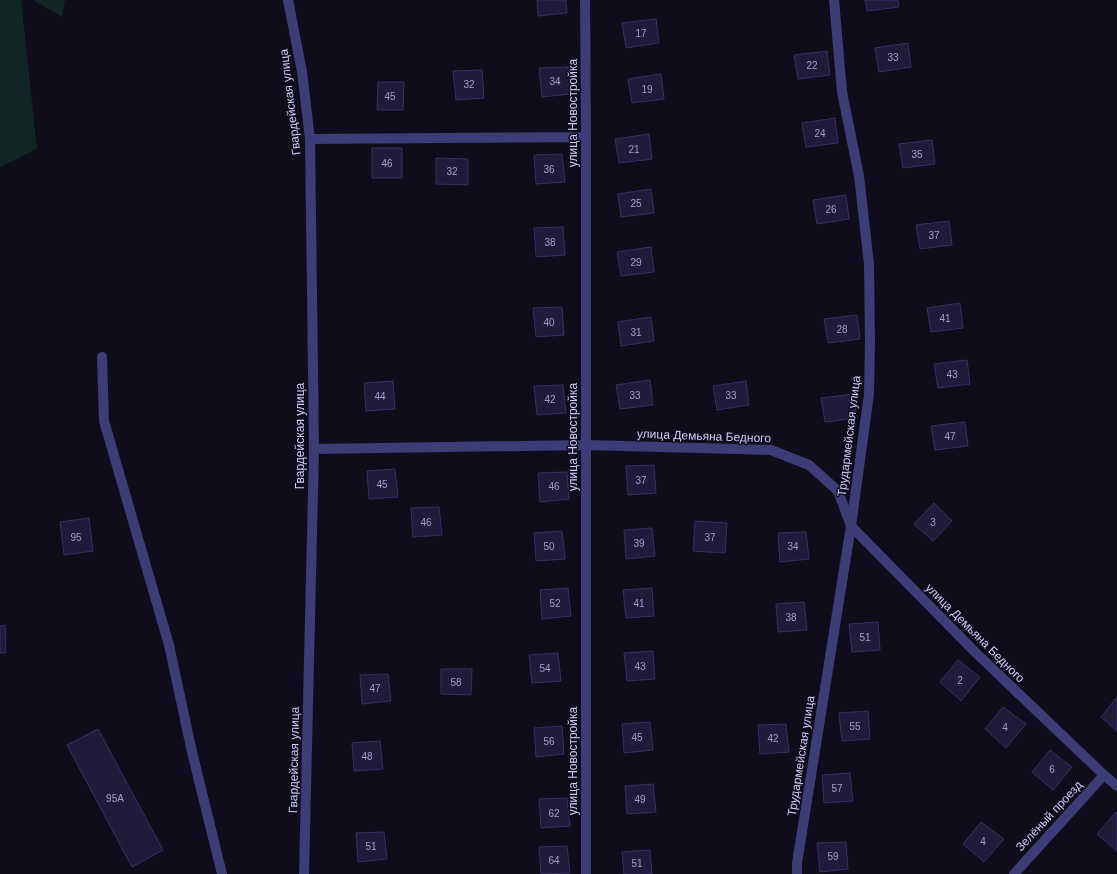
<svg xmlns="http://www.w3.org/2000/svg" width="1117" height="874" font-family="Helvetica,sans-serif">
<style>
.green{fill:#112524}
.building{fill:#211b3a;stroke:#392f64}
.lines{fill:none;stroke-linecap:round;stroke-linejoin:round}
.minor{stroke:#3e3c76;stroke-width:10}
.labels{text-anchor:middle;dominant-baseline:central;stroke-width:3;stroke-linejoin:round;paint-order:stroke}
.number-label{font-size:10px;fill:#a5a0ca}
.street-label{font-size:12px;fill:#d1ccfa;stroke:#0f0d1b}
</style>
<rect width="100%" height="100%" fill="#0f0d1b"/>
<path class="green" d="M0,0H21L37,149L0,167Z
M33,0H65L62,17Z"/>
<path class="building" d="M537,0H566L567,13L538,16Z
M865,0H898L899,7L867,11Z
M656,19L659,43L626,48L622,23Z
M908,43L911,67L879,72L875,48Z
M827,51L830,75L798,79L794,55Z
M568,67L570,94L542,97L539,68Z
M482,70L484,98L456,100L453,71Z
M661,74L664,99L632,103L628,79Z
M378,82H404L403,110H377Z
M835,118L838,143L806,147L802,123Z
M649,134L652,159L619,163L615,139Z
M932,140L935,164L903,168L899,144Z
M372,148H402V178H372Z
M562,154L565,182L536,184L534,155Z
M436,158L468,159V185L436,184Z
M651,189L654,213L621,217L618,194Z
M846,195L849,219L817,224L813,200Z
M949,221L952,245L920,249L916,225Z
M563,227L565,255L536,257L534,228Z
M651,247L654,272L621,276L617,252Z
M960,303L963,328L931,332L927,308Z
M562,307L564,335L536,337L533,308Z
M857,315L860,339L828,343L824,319Z
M651,317L654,341L621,346L618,322Z
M967,360L970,384L938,388L934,364Z
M650,380L653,405L620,409L616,385Z
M393,381L395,409L366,411L364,383Z
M746,381L749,405L717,410L713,386Z
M563,385L566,413L537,415L534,386Z
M854,394L857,418L825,422L821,398Z
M965,422L968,446L935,450L931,426Z
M654,465L656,493L628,495L626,466Z
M395,469L398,497L369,499L367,471Z
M567,472L569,499L540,502L538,473Z
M934,503L952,521L933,541L914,524Z
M439,507L442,535L413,537L411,508Z
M89,518L93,551L64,555L60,522Z
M695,521L727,523L725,553L693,551Z
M652,528L655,556L626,559L624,530Z
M562,531L565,559L536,561L534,533Z
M806,532L809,559L780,562L778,533Z
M568,588L571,616L542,619L540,590Z
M652,588L654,616L626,618L623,590Z
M804,602L807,630L778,632L776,604Z
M878,622L880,650L852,652L849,624Z
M5,625L6,653H0V626Z
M653,651L655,679L627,681L624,653Z
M558,653L561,681L532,683L529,655Z
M958,660L980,677L961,701L940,682Z
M441,669H472L471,695L441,694Z
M388,674L391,701L362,704L360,675Z
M1117,697V731L1101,717Z
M1003,707L1026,724L1006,748L985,729Z
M868,711L870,739L842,741L839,713Z
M650,722L653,750L624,753L622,724Z
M786,724L789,752L760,754L758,725Z
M562,726L564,754L536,757L534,728Z
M98,729L163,850L132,867L67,745Z
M380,741L383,769L354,771L352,743Z
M1050,750L1072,767L1053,790L1032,772Z
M850,773L853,801L824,803L822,775Z
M653,784L656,812L627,814L625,786Z
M567,798L570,826L541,828L539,799Z
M1116,812L1117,813V851L1097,834Z
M981,822L1004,839L984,862L963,844Z
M384,832L387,859L358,862L356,833Z
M846,842L848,869L820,872L817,843Z
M567,846L570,873L541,874L539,847Z
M650,850L652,874H624L622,852Z"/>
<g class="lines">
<path class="minor" d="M288,0L302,72L310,139L314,449L304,874
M585,0L586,137V874
M310,139L586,137
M102,357L104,421L169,645L192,752L222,874
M314,449L586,445L771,450L809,465L838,491L851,526L975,652L1104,775L1117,786
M797,874V863L851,526L869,394L870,343L869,264L859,176L842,92L834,0
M1014,874L1104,775"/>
</g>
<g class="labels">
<g class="number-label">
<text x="641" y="33">17</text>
<text x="893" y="57">33</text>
<text x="812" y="65">22</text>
<text x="555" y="81">34</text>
<text x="469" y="84">32</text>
<text x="647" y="89">19</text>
<text x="390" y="96">45</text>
<text x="820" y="133">24</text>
<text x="634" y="149">21</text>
<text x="917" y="154">35</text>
<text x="387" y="163">46</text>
<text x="549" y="169">36</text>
<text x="452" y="171">32</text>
<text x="636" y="203">25</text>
<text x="831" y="209">26</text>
<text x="934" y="235">37</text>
<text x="550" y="242">38</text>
<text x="636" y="262">29</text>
<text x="945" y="318">41</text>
<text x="549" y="322">40</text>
<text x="842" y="329">28</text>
<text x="636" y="332">31</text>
<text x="952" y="374">43</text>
<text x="635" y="395">33</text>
<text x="731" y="395">33</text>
<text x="380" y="396">44</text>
<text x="550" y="399">42</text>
<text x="950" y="436">47</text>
<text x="641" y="480">37</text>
<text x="382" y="484">45</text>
<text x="554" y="486">46</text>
<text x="426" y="522">46</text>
<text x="933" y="522">3</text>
<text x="76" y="537">95</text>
<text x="710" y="537">37</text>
<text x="639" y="543">39</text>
<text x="549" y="546">50</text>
<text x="793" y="546">34</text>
<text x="555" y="603">52</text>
<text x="639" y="603">41</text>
<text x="791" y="617">38</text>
<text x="865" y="637">51</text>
<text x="640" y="666">43</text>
<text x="545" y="668">54</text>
<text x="960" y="680">2</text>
<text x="456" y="682">58</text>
<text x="375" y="688">47</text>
<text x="855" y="726">55</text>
<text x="1005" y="727">4</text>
<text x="637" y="737">45</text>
<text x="773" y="738">42</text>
<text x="549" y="741">56</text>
<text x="367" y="756">48</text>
<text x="1052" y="769">6</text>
<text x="837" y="788">57</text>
<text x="115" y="798">95А</text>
<text x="640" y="799">49</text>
<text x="554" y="813">62</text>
<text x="983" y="841">4</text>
<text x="371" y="846">51</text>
<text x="833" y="856">59</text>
<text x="554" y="860">64</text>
<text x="637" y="863">51</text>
</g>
<g class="street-label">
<text transform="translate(290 102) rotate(-97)">Гвардейская улица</text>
<text transform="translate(573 113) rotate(-90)">улица Новостройка</text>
<text transform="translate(300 436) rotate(-90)">Гвардейская улица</text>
<text transform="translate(704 436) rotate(2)">улица Демьяна Бедного</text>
<text transform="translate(849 436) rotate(-83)">Трудармейская улица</text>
<text transform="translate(573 437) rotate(-90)">улица Новостройка</text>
<text transform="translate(975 633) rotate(45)">улица Демьяна Бедного</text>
<text transform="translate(801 756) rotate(-81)">Трудармейская улица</text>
<text transform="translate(294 760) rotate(-89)">Гвардейская улица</text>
<text transform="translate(573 761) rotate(-90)">улица Новостройка</text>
<text transform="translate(1049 816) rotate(-47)">Зелёный проезд</text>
</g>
</g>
</svg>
